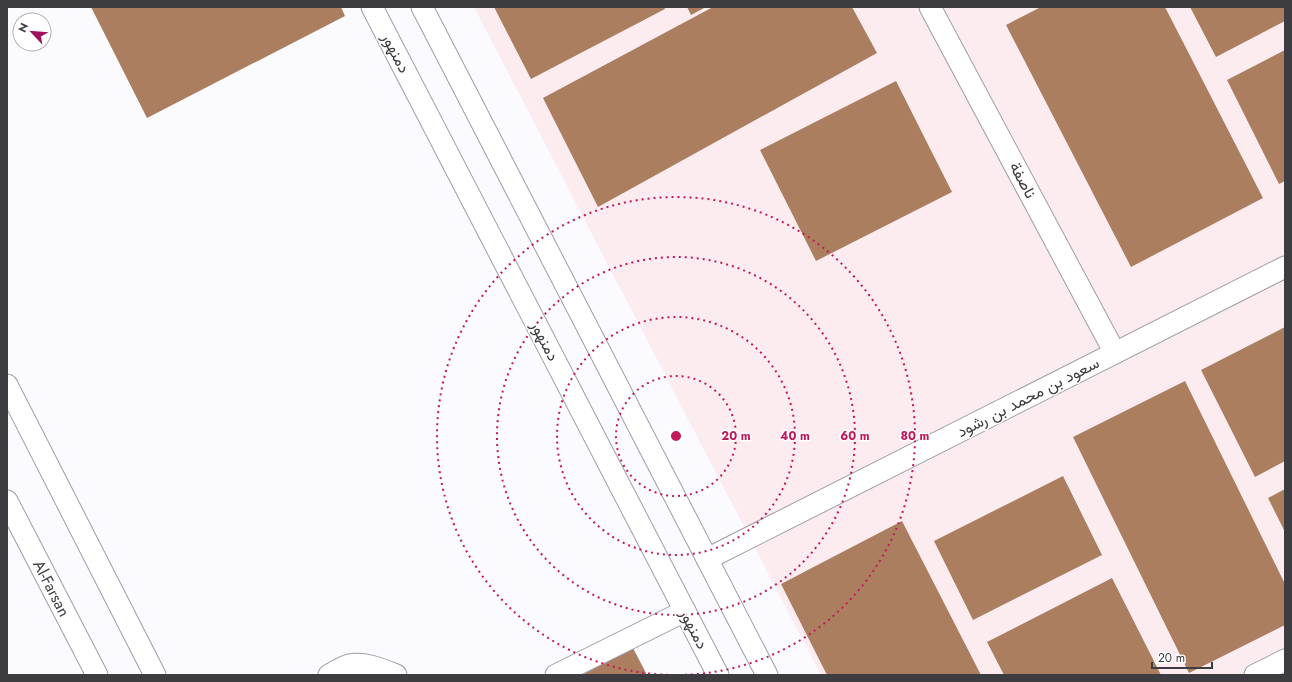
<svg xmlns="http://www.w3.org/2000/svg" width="1292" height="682" font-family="Jost,Vazirmatn,sans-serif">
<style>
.commercial{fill:#fcecf0}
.building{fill:#ab7e60}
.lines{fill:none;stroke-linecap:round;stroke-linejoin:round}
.minor-casing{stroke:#9f9da6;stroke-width:23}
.minor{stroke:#fff;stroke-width:21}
.ring{fill:none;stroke:#c2185b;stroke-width:2;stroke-dasharray:2 4}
.labels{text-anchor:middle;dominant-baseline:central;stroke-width:3;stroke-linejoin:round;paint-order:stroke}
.street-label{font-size:16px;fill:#3d3c40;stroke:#fff}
.centre{fill:#c2185b;stroke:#fff;stroke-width:2}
.ring-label{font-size:12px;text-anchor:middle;font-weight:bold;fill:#c2185b;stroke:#fff;stroke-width:3;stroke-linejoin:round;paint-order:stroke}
</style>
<rect width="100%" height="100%" fill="#fbfafe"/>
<path class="commercial" d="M474,7H1285V675H821Z"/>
<path class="building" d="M91,7H341L345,16L147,118Z
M494,7H664L665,9L531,79Z
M687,7H706L691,15Z
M713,7H852L877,53L598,207L543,98Z
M1041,7H1165L1263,198L1131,267L1006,25Z
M1190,7H1285V21L1216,57Z
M1285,50V181L1279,184L1227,80Z
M896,81L952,192L816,261L760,150Z
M1285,327V461L1255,477L1201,370Z
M1185,381L1285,584V625L1189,673L1073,437Z
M1063,476L1102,555L973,620L934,541Z
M1285,489V532L1268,498Z
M902,521L981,675H827L781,584Z
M1112,578L1161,675H1004L987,642Z
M633,648L647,675H582Z"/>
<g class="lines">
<g class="minor-casing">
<g id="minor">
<path d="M372,7L718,675"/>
<path d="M422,7L767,675"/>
<path d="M930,7L1115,353"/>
<path d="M7,385L155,675"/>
<path id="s1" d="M7,501L97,675"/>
<path d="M707,559L1285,267"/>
<path d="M329,675C335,672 342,667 349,665C365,662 381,669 396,675"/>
<path d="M556,675L685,611"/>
<path d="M1255,675L1285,660"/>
</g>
</g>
<use href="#minor" class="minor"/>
</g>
<g class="ring">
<circle cx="676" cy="436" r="60"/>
<circle cx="676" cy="436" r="119"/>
<circle cx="676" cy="436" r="179"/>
<path d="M674 675A239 239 0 1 1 678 675"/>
</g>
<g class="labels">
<g class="street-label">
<text transform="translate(396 53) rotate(63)">دمنهور</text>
<text transform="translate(1023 180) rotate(62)">ناصفة</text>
<text transform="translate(545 341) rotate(63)">دمنهور</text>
<text transform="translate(1028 397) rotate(-27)">سعود بن محمد بن رشود</text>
<text stroke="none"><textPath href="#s1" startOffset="98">Al-Farsan</textPath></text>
<text transform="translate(694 629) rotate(63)">دمنهور</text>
</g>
</g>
<circle cx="676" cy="436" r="6" class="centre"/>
<g class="ring-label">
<text x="736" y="440">20 m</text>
<text x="795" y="440">40 m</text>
<text x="855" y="440">60 m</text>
<text x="915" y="440">80 m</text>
</g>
<rect width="1292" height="682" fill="none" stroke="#3d3c40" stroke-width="16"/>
<g transform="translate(32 32) rotate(296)"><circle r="19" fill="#ffffff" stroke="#b1b1b3"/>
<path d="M0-3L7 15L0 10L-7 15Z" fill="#9f115c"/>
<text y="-6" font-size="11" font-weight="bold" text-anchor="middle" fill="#3d3c40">N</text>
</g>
<path d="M1152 662v6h60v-6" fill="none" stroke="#3d3c40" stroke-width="2"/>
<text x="1158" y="662" font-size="12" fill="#3d3c40" stroke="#ffffff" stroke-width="3" paint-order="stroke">20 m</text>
</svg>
